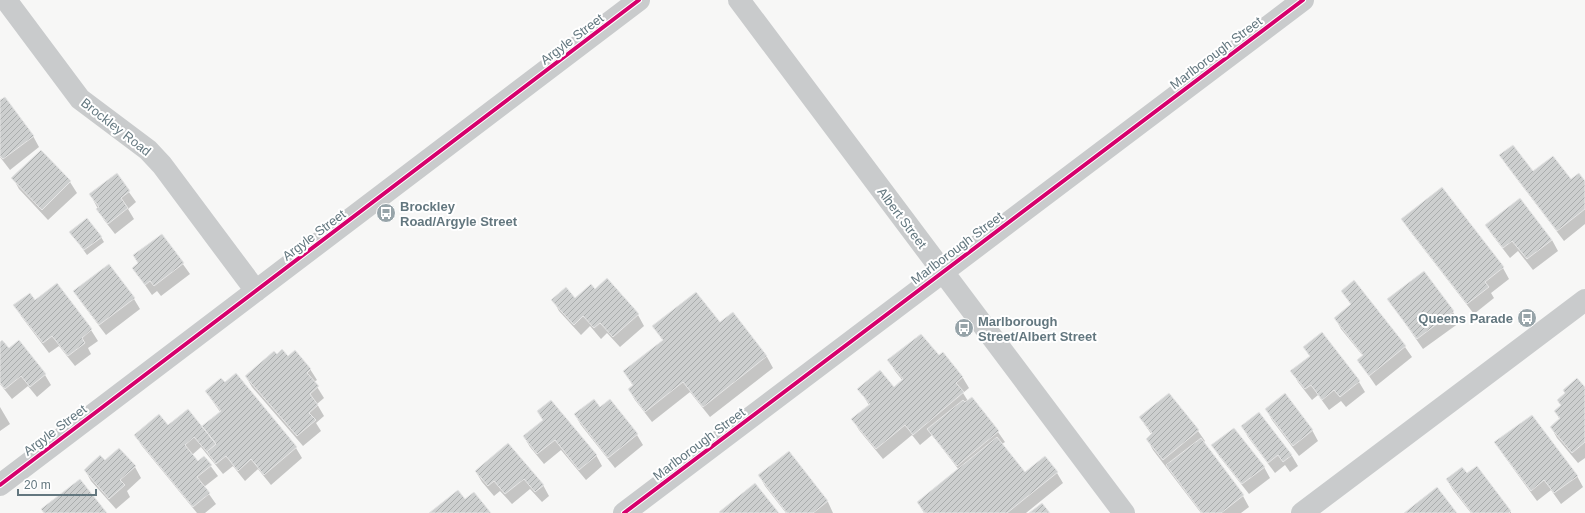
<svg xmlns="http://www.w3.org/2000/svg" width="1585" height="513" font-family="Helvetica,sans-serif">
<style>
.shadow{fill:#0003}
.building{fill:url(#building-hatch);stroke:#e6e6e6}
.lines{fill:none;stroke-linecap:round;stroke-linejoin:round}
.minor{stroke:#c9cbcc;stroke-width:22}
.cycleway-casing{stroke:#fff;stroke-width:6}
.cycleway{stroke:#d6006c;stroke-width:4}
.labels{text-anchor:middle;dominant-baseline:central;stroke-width:4;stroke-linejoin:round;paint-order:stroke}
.street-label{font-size:13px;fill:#63777f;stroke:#fff}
.poi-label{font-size:13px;font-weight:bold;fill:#63777f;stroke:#fff;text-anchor:start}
</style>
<defs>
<pattern id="building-hatch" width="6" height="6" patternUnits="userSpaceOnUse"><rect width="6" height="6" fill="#cdcfcf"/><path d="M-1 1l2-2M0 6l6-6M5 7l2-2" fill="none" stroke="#aaadad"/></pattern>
</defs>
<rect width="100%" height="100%" fill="#f7f7f6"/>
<path class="shadow" d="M0,101L33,136L39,147L10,170L0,157Z
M41,151L70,182L77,193L48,220L19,189L13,178Z
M1501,156L1533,172L1585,183V224L1564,241L1507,166Z
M116,174L136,202L128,209L134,219L115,234L104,220L90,194Z
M1442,189L1503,268L1509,279L1491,293L1494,298L1474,314L1409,230L1402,219Z
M1520,200L1552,240L1558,251L1533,270L1518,251L1510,258L1493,236L1486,226Z
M162,235L190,274L161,296L157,291L152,295L133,268L139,264Z
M74,237H101L104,242L87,255Z
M1424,273L1453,312L1459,323L1423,349L1388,299Z
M1354,282L1405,347L1412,357L1376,386L1358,360L1363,356L1341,329L1335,318L1351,305L1342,291Z
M56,285L91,330L98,341L88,348L91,354L75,366L59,346L49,353L21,316L15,305L35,301Z
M595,290L638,315L644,326L620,347L607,333L601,339L590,326L581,335L559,311L553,300L575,299Z
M75,291L134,299L140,309L106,335L81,302Z
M733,314L767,357L773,368L710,417L690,392L652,422L635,400L629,390L633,386L624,371L663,341L654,327L720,324Z
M1321,334L1359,382L1365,392L1346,407L1341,401L1329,410L1318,395L1312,400L1298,382L1292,371L1310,357L1304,347Z
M0,343L45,375L51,385L37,397L28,386L12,399L0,384Z
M942,354L963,378L969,388L963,393L968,401L998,432L1005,442L1002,444L1025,473H1057L1063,483L1026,513H924L918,503L959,470L932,435L920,445L912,435L883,459L859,430L853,420L869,405L859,389H894L903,381L895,371L888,360L939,356Z
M277,355L288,358L310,369L317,380L314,382L324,398L317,404L324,416L316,423L321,431L303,446L252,387L246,377Z
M1585,389V458L1578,463L1557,438L1551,427L1560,420L1555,411L1561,406L1558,401Z
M206,392L296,448L302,458L271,485L258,469L245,481L233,466L223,474L201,447L192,455L198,462L204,457L218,476L204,487L216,504L205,513H197L142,446L135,435L168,426L202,428L221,413Z
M1169,394L1198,431L1205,441L1203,443L1243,496L1249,507L1241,513H1201L1153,450L1147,439L1152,435L1140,418Z
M610,401L637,435L643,445L615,468L581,425L575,415L600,408Z
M0,407L10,424L0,431Z
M1266,409L1312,430L1318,441L1299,456L1272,420Z
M538,412L596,455L602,466L586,480L561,450L544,464L530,447L524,437L543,421Z
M1259,413L1292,456L1298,466L1290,472L1285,465L1275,473L1248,437L1242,426Z
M1496,443L1577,476L1583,487L1561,504L1551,490L1537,501L1502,453Z
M508,445L543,485L549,496L542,502L530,489L512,504L500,491L494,496L482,482L476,472Z
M1213,445L1264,467L1270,478L1249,494L1219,456Z
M119,449L135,467L141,478L127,491L130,497L116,509L91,481L85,470L105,462Z
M789,452L828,502L833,513H786L765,486L759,475Z
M1467,475L1511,511V513H1471L1453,490L1447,480Z"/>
<path class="building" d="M5,97L34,136L3,159L0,156V100Z
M1513,145L1533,171L1553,156L1571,179L1579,173L1585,181V209L1557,231L1499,155Z
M41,150L71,181L42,210L11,178Z
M117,173L130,191L121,198L128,208L108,224L96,209L99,207L89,194Z
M1442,187L1504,267L1485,282L1489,287L1467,304L1401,219Z
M1520,198L1552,240L1527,259L1512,241L1503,248L1485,225Z
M87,218L102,237L84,250L69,232Z
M162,234L184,263L154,286L150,281L145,285L132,268L138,263L133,255Z
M109,264L135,298L99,325L73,291Z
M1424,271L1454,311L1417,339L1387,299Z
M607,278L639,314L613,337L600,323L594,328L583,316L574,325L551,300L566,287L575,298L591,284L595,289Z
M1354,280L1406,346L1369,376L1357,360L1363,355L1334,318L1351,304L1341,291Z
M57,283L92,329L82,338L85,343L68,356L52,336L43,343L13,305L30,293L35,300Z
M696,292L720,322L733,312L767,356L703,407L683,382L645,412L628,389L633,385L623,371L663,340L652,326Z
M1322,332L1360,381L1340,397L1334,390L1322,400L1311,385L1305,389L1290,371L1310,356L1303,347Z
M921,334L939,355L943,352L963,377L956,383L964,392L913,435L905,425L876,449L851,419L870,404L857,389L880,370L894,387L903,379L887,360Z
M2,340L9,348L19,340L46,374L30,387L21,376L5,389L0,383V342Z
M282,349L288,356L295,350L311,369L307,373L319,386L310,394L318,405L309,413L316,420L297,436L245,376L274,351L277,354Z
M236,373L297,447L264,475L251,459L238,471L226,456L216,464L207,452L216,444L202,426L221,411L205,391L221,378L225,382Z
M1577,378L1585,387V442L1572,453L1550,427L1560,418L1554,411L1561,405L1557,400L1565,393L1563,390Z
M1169,393L1199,430L1163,460L1146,439L1152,433L1139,417Z
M1285,393L1313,430L1293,446L1265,409Z
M972,397L999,431L957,466L927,429L963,400L965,402Z
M594,399L600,407L610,399L638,434L608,458L574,414Z
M551,400L597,455L579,470L555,440L537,454L523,436L543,420L537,411Z
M188,409L216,444L207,452L194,437L185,445L198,461L204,456L212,465L197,477L210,493L193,507L134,435L159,414L168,425Z
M1259,412L1292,455L1283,462L1278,455L1268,463L1241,426Z
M1532,415L1578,476L1554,493L1544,480L1531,491L1494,442Z
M1234,428L1265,467L1242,484L1211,445Z
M997,437L1025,472L1045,456L1058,472L1007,513H925L917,502Z
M1201,438L1244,495L1221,513H1202L1166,465Z
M508,443L544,485L535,492L524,479L505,494L494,481L488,486L475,471Z
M119,448L136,466L120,480L125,485L109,499L84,470L100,455L105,460Z
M789,451L828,501L813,513H787L758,475Z
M1477,466L1511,511L1509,513H1472L1446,479L1462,467L1467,473Z
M80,479L107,513H44L41,509Z
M755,483L779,513H720L719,512Z
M1437,487L1457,513H1404Z
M458,490L465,499L474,492L491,513H429Z
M1042,503L1050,513H1029Z"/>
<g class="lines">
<path class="minor" d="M6,0L80,99L148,150L162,165L256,291
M739,0L1124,513
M0,485L639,0
M624,513L1303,0
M1302,513L1585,300"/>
<g class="cycleway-casing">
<path id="cycleway" d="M0,485L639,0
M624,513L1303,0"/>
</g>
<use href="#cycleway" class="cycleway"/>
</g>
<defs>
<g id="bus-disc" transform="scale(1)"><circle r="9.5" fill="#97a4a9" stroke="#fff"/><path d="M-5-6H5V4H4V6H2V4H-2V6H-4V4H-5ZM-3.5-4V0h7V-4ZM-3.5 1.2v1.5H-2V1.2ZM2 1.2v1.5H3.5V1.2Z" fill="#fff"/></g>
</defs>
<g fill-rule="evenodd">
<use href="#bus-disc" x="386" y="213"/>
<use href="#bus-disc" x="1527" y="318"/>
<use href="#bus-disc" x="964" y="328"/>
</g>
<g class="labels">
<g class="street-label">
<text transform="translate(572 39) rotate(-37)">Argyle Street</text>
<text transform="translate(1216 53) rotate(-37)">Marlborough Street</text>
<text transform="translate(116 127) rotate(38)">Brockley Road</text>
<text transform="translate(902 218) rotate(53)">Albert Street</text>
<text transform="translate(314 235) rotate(-37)">Argyle Street</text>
<text transform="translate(957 248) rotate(-37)">Marlborough Street</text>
<text transform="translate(55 430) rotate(-37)">Argyle Street</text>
<text transform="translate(699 444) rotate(-37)">Marlborough Street</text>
</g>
<g class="poi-label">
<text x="400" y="206">Brockley<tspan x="400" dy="15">Road/Argyle Street</tspan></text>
<text x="1513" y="318" text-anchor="end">Queens Parade</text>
<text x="978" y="321">Marlborough<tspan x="978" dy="15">Street/Albert Street</tspan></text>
</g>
</g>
<path d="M18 489v6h78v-6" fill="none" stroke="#63777f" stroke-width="2"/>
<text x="24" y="489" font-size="12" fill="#63777f" stroke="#ffffff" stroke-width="3" paint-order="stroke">20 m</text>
</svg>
